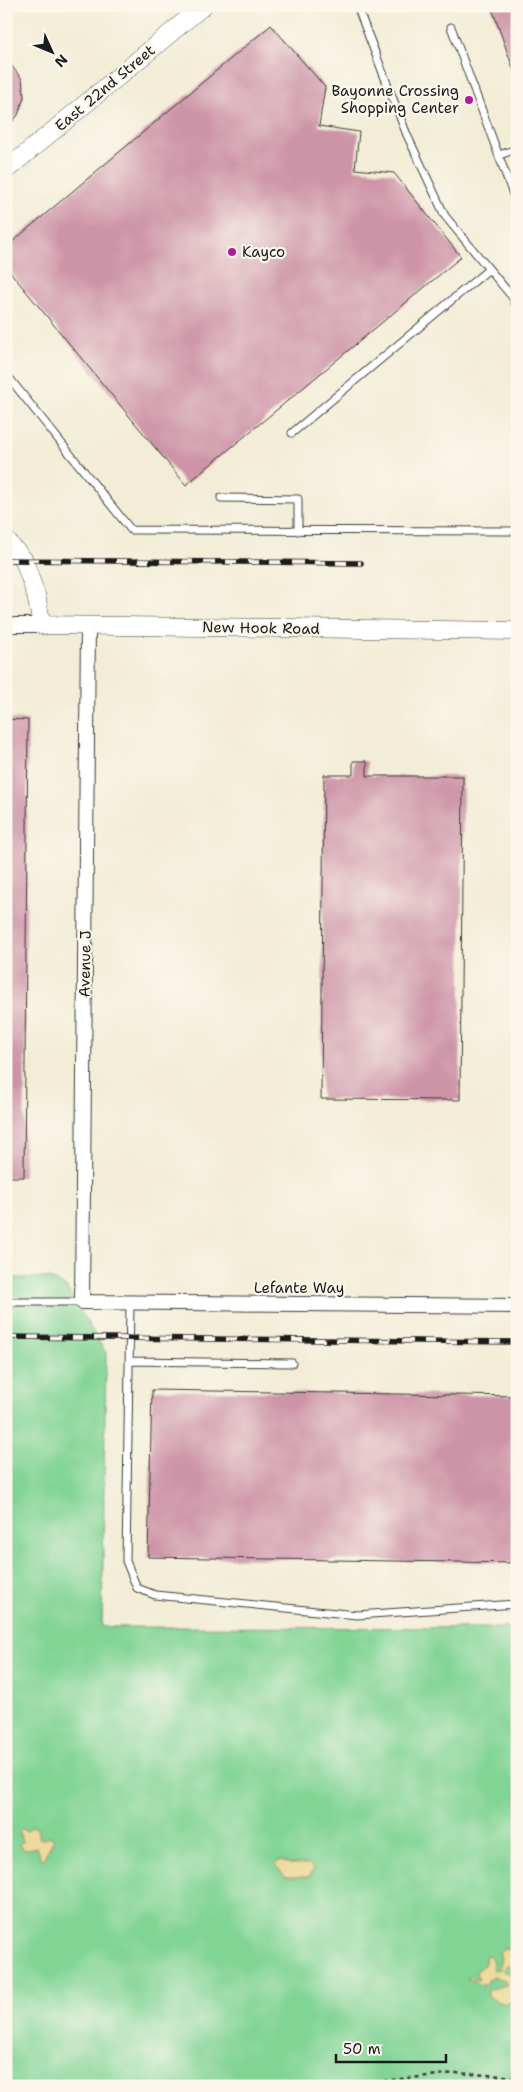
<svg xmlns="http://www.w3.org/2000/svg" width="523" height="2092" font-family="'Shantell Sans',sans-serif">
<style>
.green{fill:#82d495;stroke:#4f7858}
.sand{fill:#eeda9e;stroke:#857b5d}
.building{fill:#cd94a7}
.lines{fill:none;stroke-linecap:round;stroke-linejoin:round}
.service-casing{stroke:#3c3b38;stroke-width:9}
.minor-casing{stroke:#3c3b38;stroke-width:16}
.tertiary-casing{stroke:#3c3b38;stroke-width:19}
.path{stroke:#3c3b38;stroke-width:2.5;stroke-dasharray:4 4;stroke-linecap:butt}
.service{stroke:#fff;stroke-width:7}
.minor{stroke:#fff;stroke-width:14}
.tertiary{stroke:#fff;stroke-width:18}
.rail-casing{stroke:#1c1c1c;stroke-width:5.5}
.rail{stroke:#fbf7ec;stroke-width:4;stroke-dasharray:11;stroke-linecap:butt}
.poi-dot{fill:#b5179e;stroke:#fbf7ec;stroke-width:2}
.labels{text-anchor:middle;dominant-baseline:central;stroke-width:4.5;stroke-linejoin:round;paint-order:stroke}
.street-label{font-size:15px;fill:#1c1c1c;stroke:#fbf7ec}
.poi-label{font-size:15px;fill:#1c1c1c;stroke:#fbf7ec;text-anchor:end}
</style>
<rect width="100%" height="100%" fill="#fbf7ec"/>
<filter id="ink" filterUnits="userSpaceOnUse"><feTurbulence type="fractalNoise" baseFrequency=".02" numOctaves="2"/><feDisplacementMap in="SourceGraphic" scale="10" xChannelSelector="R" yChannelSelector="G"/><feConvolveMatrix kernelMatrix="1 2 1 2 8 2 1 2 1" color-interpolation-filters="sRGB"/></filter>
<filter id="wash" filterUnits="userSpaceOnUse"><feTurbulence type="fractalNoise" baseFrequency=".0096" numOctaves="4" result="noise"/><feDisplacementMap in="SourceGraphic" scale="20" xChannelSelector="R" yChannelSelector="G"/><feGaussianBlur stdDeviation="1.12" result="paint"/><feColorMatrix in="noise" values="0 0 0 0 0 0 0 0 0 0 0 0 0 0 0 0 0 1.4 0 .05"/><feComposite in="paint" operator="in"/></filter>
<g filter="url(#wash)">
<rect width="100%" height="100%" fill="#f3edd7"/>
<path class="green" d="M6,1278H50L66,1287L106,1353L102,1627L517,1628V2086H6Z"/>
<path class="sand" d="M32,1826L37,1828L39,1838L44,1839L48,1836L54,1839L43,1859H41L36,1847L25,1850L18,1845L22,1842L19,1831L23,1829L27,1831Z
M279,1861H281L290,1864H310L314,1870L308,1877H286L275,1865Z
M504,1949L517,1951V1964L505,1967L503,1970L504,1972L517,1975V1989L512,1992L515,1997L514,2001L505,2004L488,1997V1990L506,1985V1982L494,1976L488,1979L485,1985H481L467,1978L471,1976L473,1979L478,1980L479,1978L476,1974L477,1970L485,1966V1956L488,1955L492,1959L494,1970L501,1969L499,1967L501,1958L499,1953Z"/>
<g id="blocks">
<path class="building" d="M491,6H517V74H515Z
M271,25L325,87L319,126L359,132L355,169L394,173L461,257L186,485L6,267V247Z
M6,59L22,79L24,97L18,115L6,129Z
M6,719L28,720L24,1177H6Z
M353,761H367V776H463L460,1100L321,1099L324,775H353Z
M152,1390L517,1396V1563L148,1557Z"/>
</g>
</g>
<g filter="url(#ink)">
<use href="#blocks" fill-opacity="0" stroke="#3c3b38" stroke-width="1"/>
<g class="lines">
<g class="service-casing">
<path id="service" d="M357,6L407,135L445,216L513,298L517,308
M451,27L517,205
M499,155L517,149
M6,374L131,530L517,531
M292,433L489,269
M221,498L298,499V531
M6,1302H82
M130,1303L126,1561L137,1588L155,1595L357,1615L517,1604
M129,1361L292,1363"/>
</g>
<g class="minor-casing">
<path id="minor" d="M6,625H42
M88,626L82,1302L517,1306"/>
</g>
<g class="tertiary-casing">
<path id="tertiary" d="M6,170L203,6
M6,540L24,560L36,595L42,625L517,631"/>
</g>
<path class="path" d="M336,2086L456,2073L517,2077"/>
<use href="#service" class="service"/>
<use href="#minor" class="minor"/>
<use href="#tertiary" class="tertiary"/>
<g class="rail-casing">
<path id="rail" d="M6,560L361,563
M6,1337L517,1342"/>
</g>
<use href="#rail" class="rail"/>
</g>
</g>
<g class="poi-dot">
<circle cx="469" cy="100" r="5"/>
<circle cx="232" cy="252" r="5"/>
</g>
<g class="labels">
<g class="street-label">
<text transform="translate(105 88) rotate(-40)">East 22nd Street</text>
<text transform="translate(261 628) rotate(1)">New Hook Road</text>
<text transform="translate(85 964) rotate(-89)">Avenue J</text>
<text x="299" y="1288">Lefante Way</text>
</g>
<g class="poi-label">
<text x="459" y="91">Bayonne Crossing<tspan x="459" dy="17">Shopping Center</tspan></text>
<text x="242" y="252" text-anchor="start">Kayco</text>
</g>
</g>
<rect width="523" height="2092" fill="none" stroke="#fbf7ec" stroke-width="25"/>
<g transform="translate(52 52) rotate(134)" stroke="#fbf7ec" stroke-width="4" paint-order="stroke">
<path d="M0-4L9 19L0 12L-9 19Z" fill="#1c1c1c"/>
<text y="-8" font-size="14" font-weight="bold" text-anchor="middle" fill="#1c1c1c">N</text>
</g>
<path d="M336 2054v8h110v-8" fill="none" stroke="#1c1c1c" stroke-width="2.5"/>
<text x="343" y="2054" font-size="15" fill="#1c1c1c" stroke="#fbf7ec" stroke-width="4" paint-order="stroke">50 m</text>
</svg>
